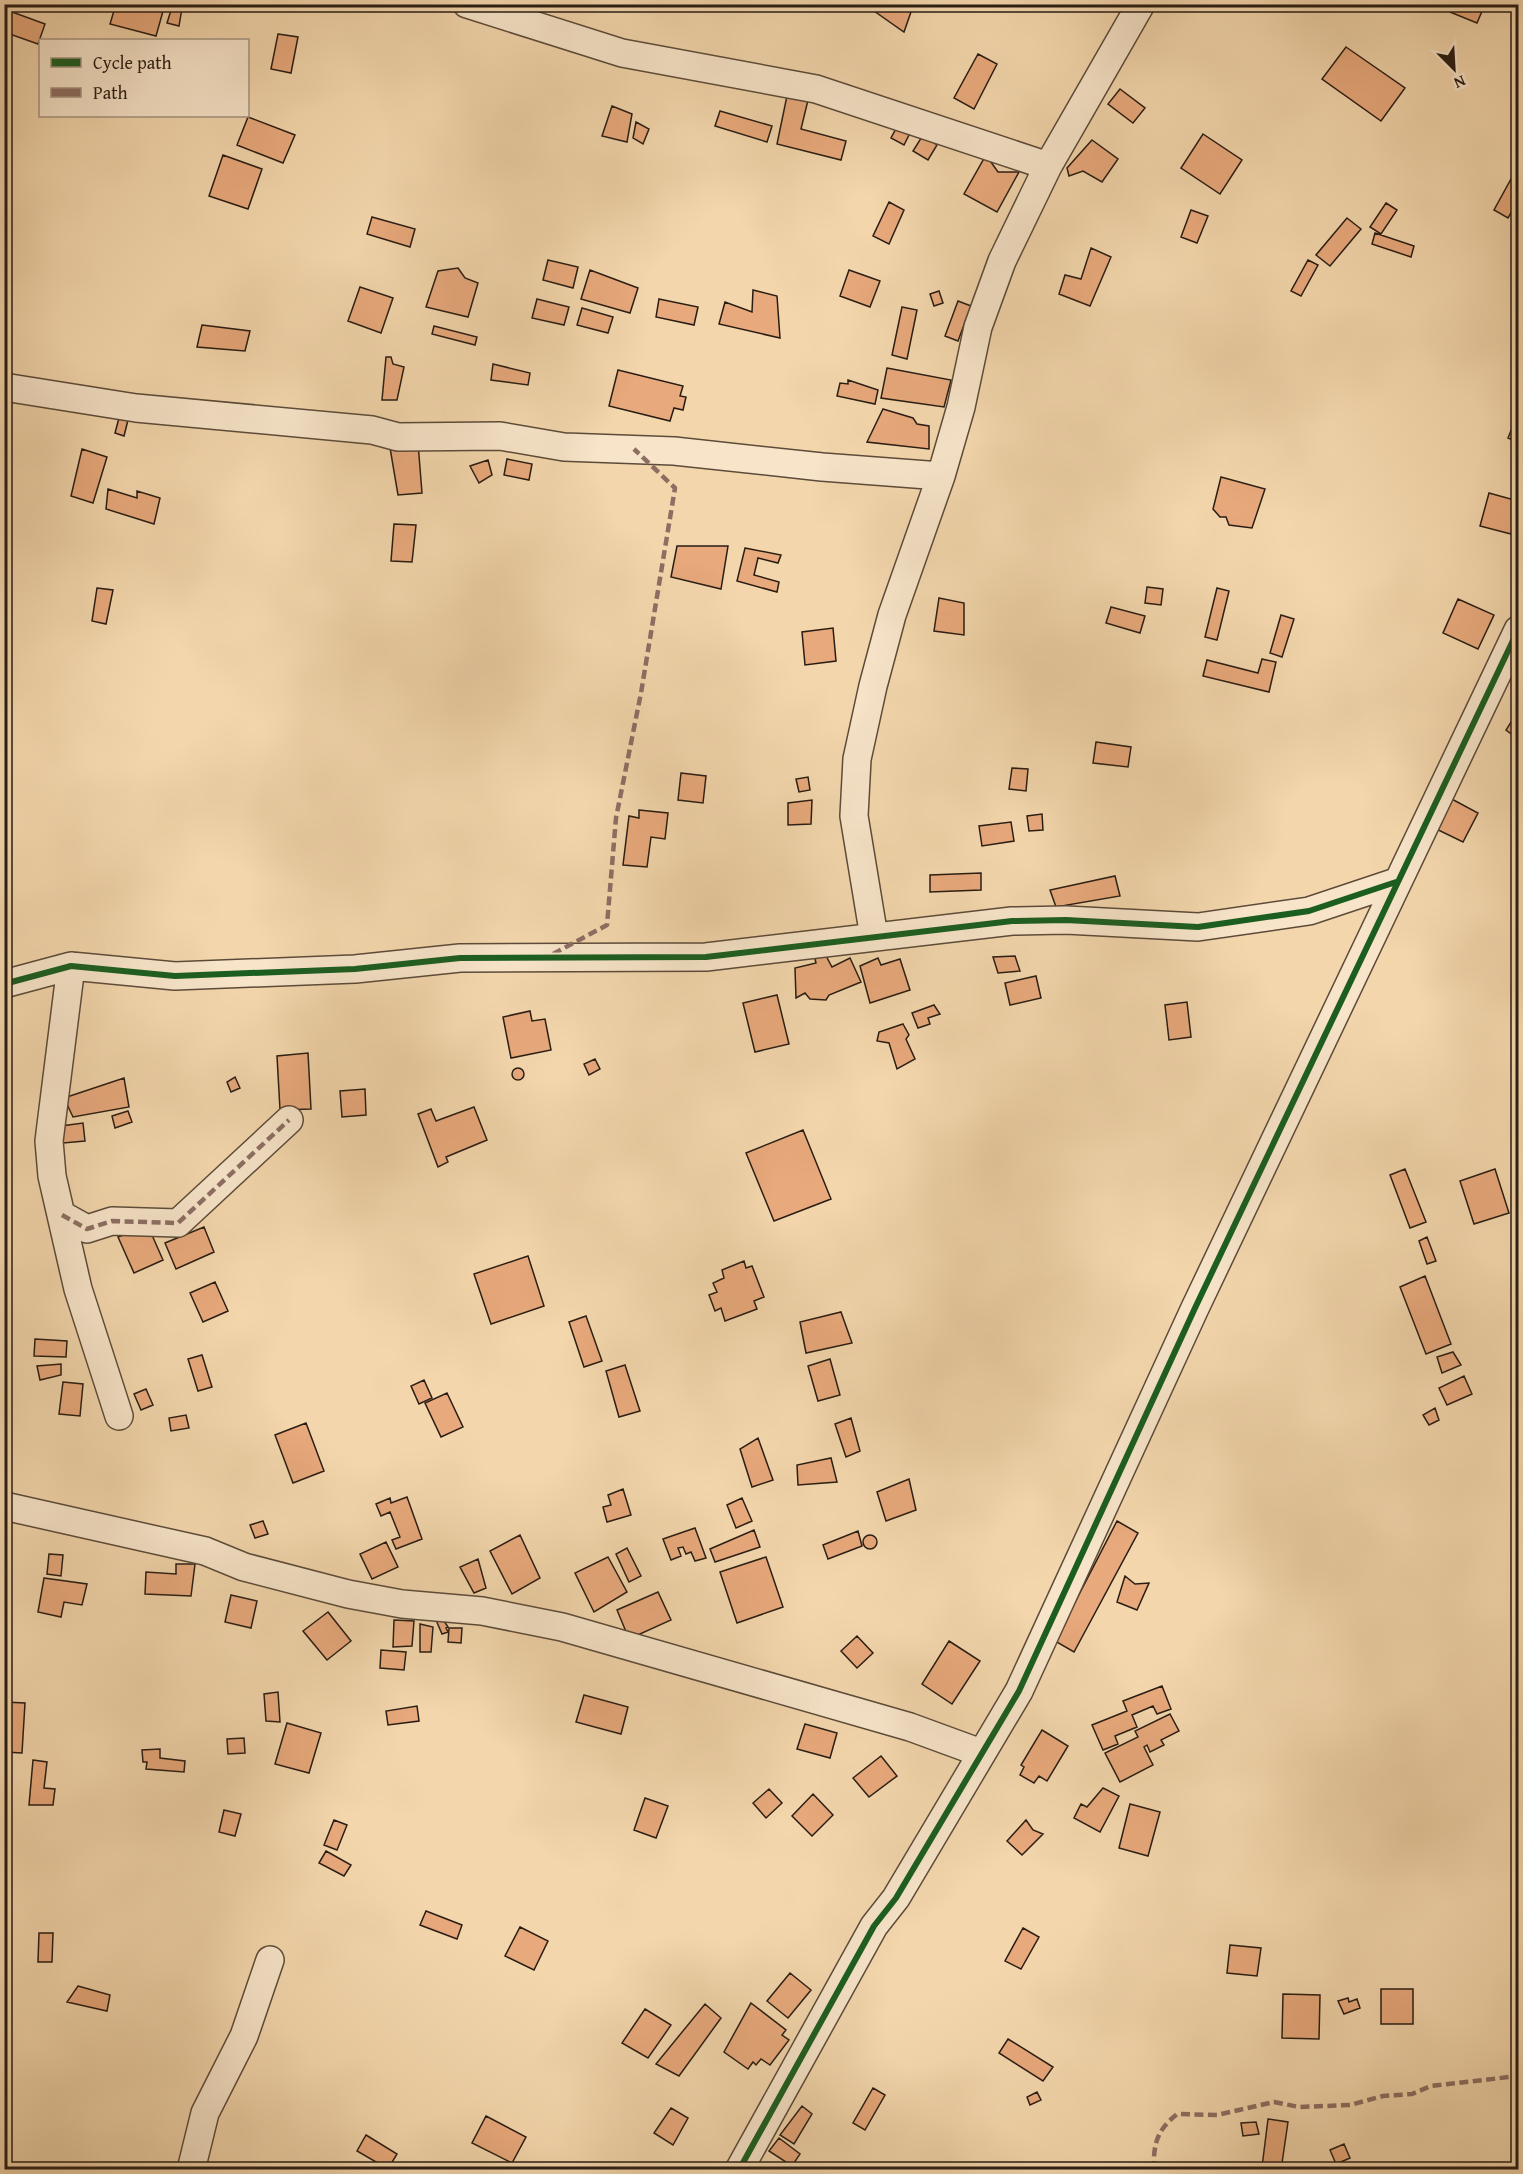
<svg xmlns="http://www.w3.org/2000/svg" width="1523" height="2174" font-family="'Gentium Book Plus',serif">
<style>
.building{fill:#e8a97c;stroke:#291d13;stroke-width:1.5}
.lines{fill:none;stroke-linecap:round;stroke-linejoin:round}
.street-casing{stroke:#5c4b39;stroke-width:30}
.street{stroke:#f7e4c9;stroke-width:27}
.quiet{stroke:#8d6e63;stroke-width:4.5;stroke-dasharray:9 4.5;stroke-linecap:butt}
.cycleway-casing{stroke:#f7e4c9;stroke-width:10}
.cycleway{stroke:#1b5e20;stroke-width:6}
</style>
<rect width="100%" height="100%" fill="#f3d6ac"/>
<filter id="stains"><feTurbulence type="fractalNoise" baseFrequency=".00333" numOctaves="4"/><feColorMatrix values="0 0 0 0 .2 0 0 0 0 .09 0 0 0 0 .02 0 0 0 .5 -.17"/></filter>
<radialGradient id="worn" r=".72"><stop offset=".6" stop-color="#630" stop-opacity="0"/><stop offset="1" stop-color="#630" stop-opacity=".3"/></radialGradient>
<path class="building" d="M116,4H165L156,36L110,24Z
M876,4H903L912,9L904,32L874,11Z
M1453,4H1485L1477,23L1450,12Z
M172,7L182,8L179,26L167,23Z
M4,9L45,24L38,44L4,32Z
M278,34L298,37L291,73L271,69Z
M1346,47L1405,88L1381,121L1322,79Z
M978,54L997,64L974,109L954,98Z
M1120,89L1145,108L1133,123L1108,104Z
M788,91L809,96L801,129L846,141L841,160L777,144Z
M612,106L632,114L627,142L602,136Z
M720,111L772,126L767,142L715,126Z
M248,117L295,135L283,163L237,145Z
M636,122L649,129L643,144L633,138Z
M898,125L911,131L904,145L891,138Z
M1203,134L1242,160L1220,194L1181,168Z
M923,135L937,145L928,160L913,151Z
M1092,140L1118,159L1102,182L1083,171L1069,176L1067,168Z
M223,155L262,169L248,209L209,196Z
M986,155L998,172H1019L997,212L964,194Z
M1511,179L1518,183V201L1508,218L1494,210Z
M889,202L904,210L889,244L873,236Z
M1386,203L1397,210L1381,234L1370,227Z
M1191,210L1208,216L1197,243L1181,237Z
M372,217L415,229L410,247L367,234Z
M1347,218L1361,229L1330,266L1316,255Z
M1375,233L1414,246L1411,257L1372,244Z
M1091,248L1111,257L1090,306L1059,294L1065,275L1081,279Z
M548,260L578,267L573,288L543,280Z
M1308,260L1318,265L1301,296L1291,291Z
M458,268L465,278L478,283L468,317L426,307L438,271Z
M590,270L638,288L630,313L581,299Z
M849,270L880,281L870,307L840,296Z
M360,287L393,298L381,333L348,321Z
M753,290L777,296L780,338L719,324L725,302L752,312Z
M939,291L943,303L934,306L930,294Z
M537,299L569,307L564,325L532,318Z
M659,299L698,307L694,325L656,317Z
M958,301L971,306L958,341L945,336Z
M902,307L917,310L907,359L892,355Z
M582,308L613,317L608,333L577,325Z
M202,325L250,331L245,351L197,347Z
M434,326L477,337L475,345L432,334Z
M386,357H391L393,364L404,367L397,400H382Z
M493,364L530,373L528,385L491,380Z
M887,368L951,380L944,407L881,398Z
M618,370L683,386L680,396L686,397L683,410L674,408L670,421L609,406Z
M848,380L878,390L875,404L837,396L840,383L848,384Z
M883,409L913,418L917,424L929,426V449L867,442Z
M1518,413V442L1508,438Z
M119,418L128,420L124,436L115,433Z
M389,442L418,443L422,493L398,495Z
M82,449L107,457L93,503L71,496Z
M507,459L532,464L529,480L504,475Z
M488,460L492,475L479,483L470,466Z
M1221,477L1265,489L1252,528L1229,525L1226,517H1220L1213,509Z
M108,489L137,498V491L160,498L154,524L106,509Z
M1489,493L1518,501L1511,534L1480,526Z
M394,524L416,525L412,562L391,561Z
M677,546H728L721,589L671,577Z
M745,548L781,555L778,563L758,558L754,575L779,582L777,592L737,581Z
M1147,587L1163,589L1161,605L1145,603Z
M97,588L113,590L106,624L92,621Z
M1217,588L1229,591L1217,640L1205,637Z
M939,598L964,603V635L934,631Z
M1458,599L1494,615L1478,649L1443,633Z
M1111,607L1145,616L1140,633L1106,623Z
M1281,615L1294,619L1282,657L1270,653Z
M833,628L836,661L805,665L802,632Z
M1262,659L1276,662L1269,692L1203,676L1207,660L1258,673Z
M1518,711V739L1506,730Z
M1096,742L1131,747L1128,767L1093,763Z
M1012,768L1028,769L1026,791L1009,789Z
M681,773L706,776L703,803L678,800Z
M808,777L810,790L799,792L796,779Z
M1448,797L1478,813L1463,842L1432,827Z
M812,800L811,824L788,825V803Z
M639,810L668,813L665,839L651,837L647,867L623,865L629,816L639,818Z
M1042,814L1043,830L1029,831L1027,816Z
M1011,822L1014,841L982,846L979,826Z
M981,873V890L930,892V875Z
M1115,876L1120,896L1056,907L1050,890Z
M825,954L832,967L850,958L861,982L829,995L826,1000L810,999L805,993L796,998L795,968L816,963L815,959Z
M1015,956L1020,971L998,973L993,957Z
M878,958L881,965L900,959L910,990L870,1003L860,966Z
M1036,976L1041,998L1010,1005L1005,983Z
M777,995L789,1044L755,1052L743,1003Z
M1187,1002L1191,1037L1169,1040L1165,1005Z
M934,1005L940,1014L928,1018L930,1024L918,1028L912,1013Z
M530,1011L532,1021L545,1019L551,1050L511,1058L503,1017Z
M903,1024L909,1035L906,1039L915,1059L897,1069L889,1043L877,1041L879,1032Z
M308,1053L311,1109L280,1110L277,1056Z
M595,1059L600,1069L589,1075L584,1064Z
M512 1074a6 6 0 1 1 12 0a6 6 0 1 1-12 0Z
M235,1077L240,1088L231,1092L227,1082Z
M124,1078L129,1107L73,1117L64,1098Z
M365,1089L366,1115L342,1117L340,1091Z
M474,1107L487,1140L446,1157L448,1162L438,1167L418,1114L431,1109L436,1121Z
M128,1111L132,1122L115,1128L112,1116Z
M83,1123L85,1141L63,1143L61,1126Z
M803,1130L831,1199L774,1221L746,1153Z
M1405,1169L1426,1222L1410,1228L1390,1175Z
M1495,1169L1509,1213L1474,1224L1460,1181Z
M148,1226L163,1260L134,1273L118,1237Z
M204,1227L214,1252L176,1269L165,1243Z
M1427,1237L1436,1261L1427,1264L1419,1241Z
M528,1256L544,1306L491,1324L474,1274Z
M744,1261L746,1268L752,1266L764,1297L754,1301L757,1309L725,1321L721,1308L715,1311L709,1295L717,1292L713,1283L724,1278L722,1270Z
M1425,1276L1451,1344L1426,1354L1400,1287Z
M215,1282L228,1311L203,1322L190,1293Z
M841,1312L852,1343L806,1353L800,1322Z
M586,1316L602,1361L584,1367L569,1322Z
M35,1339L67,1341L66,1357L34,1356Z
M1453,1352L1461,1365L1442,1373L1437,1357Z
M202,1355L212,1387L198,1391L188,1359Z
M830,1359L840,1395L818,1401L808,1366Z
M61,1364V1375L40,1380L37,1366Z
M625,1365L640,1411L619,1417L606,1371Z
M1464,1376L1472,1394L1447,1405L1439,1388Z
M424,1380L432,1398L419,1404L411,1386Z
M63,1382L83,1384L80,1416L59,1414Z
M146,1389L153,1405L141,1410L134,1394Z
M447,1393L463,1427L441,1437L425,1403Z
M1435,1408L1439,1420L1429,1425L1423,1415Z
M186,1415L189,1428L171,1431L169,1418Z
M851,1418L860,1451L846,1457L835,1424Z
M306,1423L324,1471L293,1483L275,1435Z
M758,1438L773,1480L752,1487L740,1449Z
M831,1458L837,1482L798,1485L797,1465Z
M909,1479L916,1510L886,1521L877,1492Z
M623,1489L631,1515L607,1522L603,1507L611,1505L608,1495Z
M407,1497L422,1539L396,1549L392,1540L400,1537L390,1512L381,1516L376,1504L390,1498L391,1503Z
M742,1498L752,1521L736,1528L727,1505Z
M263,1521L268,1534L255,1538L250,1525Z
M1117,1521L1138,1533L1074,1652L1055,1641Z
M695,1528L706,1558L695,1561L691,1552L686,1554L683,1547L678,1548L681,1556L671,1560L663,1539Z
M754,1530L760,1547L715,1562L710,1549Z
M858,1531L862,1546L828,1559L823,1545Z
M520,1535L540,1578L512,1594L490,1551Z
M863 1542a7 7 0 1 1 14 0a7 7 0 1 1-14 0Z
M386,1542L398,1567L372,1579L360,1554Z
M627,1548L641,1576L629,1582L616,1554Z
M49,1554L63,1555L61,1576L47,1574Z
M608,1557L627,1592L594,1612L575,1573Z
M766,1557L783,1607L737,1623L720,1572Z
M478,1559L486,1588L474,1593L460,1567Z
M176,1564H195L191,1596L145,1594L146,1572L176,1574Z
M1125,1576L1135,1584L1149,1583L1137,1610L1117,1602Z
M44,1578L87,1584L82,1605L64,1602L61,1617L38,1612Z
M658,1592L671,1620L629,1639L617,1610Z
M231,1595L257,1601L251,1628L225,1622Z
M328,1612L351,1641L327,1660L303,1631Z
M442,1618L448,1627L446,1628L448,1632L442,1634L436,1620Z
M394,1620L414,1621L412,1646L393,1647Z
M420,1624L433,1627L431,1652H420Z
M449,1628H462L461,1643L448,1642Z
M857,1636L873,1653L857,1668L841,1651Z
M949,1641L980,1661L952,1704L922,1684Z
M381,1650L406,1652L404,1670L380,1668Z
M1162,1686L1171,1709L1157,1714L1153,1706L1132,1715L1137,1727L1115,1736L1118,1744L1103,1750L1092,1725L1127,1711L1123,1701Z
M278,1692L280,1722L266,1721L264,1694Z
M584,1695L628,1707L621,1734L576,1722Z
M4,1702L25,1703L22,1753L4,1752Z
M417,1706L419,1721L388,1725L386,1711Z
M1170,1714L1179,1731L1161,1740L1164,1745L1150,1752L1147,1745L1144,1747L1153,1765L1120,1782L1105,1753L1138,1737L1135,1731Z
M287,1723L321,1733L309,1773L275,1764Z
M805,1724L837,1733L830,1758L797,1749Z
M1042,1730L1068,1746L1047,1781L1039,1776L1034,1783L1020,1775L1024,1767L1021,1765Z
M244,1738L245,1753L228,1754L227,1739Z
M160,1749V1758L185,1761L184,1772L146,1769L147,1762H143L142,1750Z
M881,1756L897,1776L869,1797L853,1778Z
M33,1760L47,1762L44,1788L55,1789L53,1805H29Z
M1103,1788L1119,1796L1100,1832L1074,1818L1081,1804L1087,1807Z
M769,1789L782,1803L766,1818L753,1803Z
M813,1794L833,1815L812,1836L792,1816Z
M645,1798L668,1806L656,1838L634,1830Z
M1130,1804L1160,1812L1148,1856L1119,1848Z
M224,1810L241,1814L235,1836L219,1832Z
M334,1820L347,1825L337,1850L324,1845Z
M1026,1820L1033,1830L1043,1834L1022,1855L1007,1841Z
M326,1851L351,1865L344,1876L319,1863Z
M426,1911L462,1925L457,1939L420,1925Z
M520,1927L548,1941L534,1970L505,1956Z
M1023,1928L1039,1937L1021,1969L1005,1961Z
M39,1933H53L52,1962H38Z
M1230,1945L1261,1948L1257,1976L1227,1973Z
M790,1973L811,1990L788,2018L767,2001Z
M78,1986L110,1995L107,2011L67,2002Z
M1381,1989H1413V2024H1381Z
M1283,1994L1320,1995L1319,2039L1282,2038Z
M1348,1998L1349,2002L1357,1999L1360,2008L1344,2014L1338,2001Z
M751,2003L786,2030L782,2035L789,2040L770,2065L761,2059L756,2065L753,2062L748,2069L724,2052Z
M705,2004L721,2018L679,2076L656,2064Z
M645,2009L671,2025L648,2058L622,2043Z
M1008,2039L1053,2067L1043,2081L999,2053Z
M873,2088L885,2095L865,2130L853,2123Z
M1037,2092L1041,2100L1030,2105L1027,2097Z
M802,2106L812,2114L794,2144L780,2135Z
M671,2108L688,2118L673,2145L654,2133Z
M486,2116L526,2137L512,2163L472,2143Z
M1268,2119L1288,2122L1281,2170H1246L1247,2165L1262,2167Z
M1256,2122L1259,2134L1243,2136L1241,2123Z
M366,2135L397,2154L388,2169L357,2151Z
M779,2138L800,2154L792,2166L769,2151Z
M1344,2144L1350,2158L1336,2164L1330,2150Z"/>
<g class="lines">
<g class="street-casing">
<path id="street" d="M467,4L622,53L816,89L1048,166
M4,387L136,408L372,430L398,437L500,436L564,447L674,451L822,467L941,476
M874,937L854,816L857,759L873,686L892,615L941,476L961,407L978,327L1002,261L1048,166L1141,4
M71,966L49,1141L52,1176L78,1289L119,1416
M4,984L71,966L175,976L355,969L460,958L706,957L1012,921L1066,920L1198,927L1309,911L1396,882
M62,1215L87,1229L112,1221L178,1223L289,1120
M4,1506L205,1551L244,1567L348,1594L402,1604L482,1611L562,1627L910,1727L981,1753
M191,2170L205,2113L244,2036L270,1960
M739,2170L874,1926L896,1898L1019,1691L1195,1308L1518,630"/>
</g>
<use href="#street" class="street"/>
<path class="quiet" d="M553,954L607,925L616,818L641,693L675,488L634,449
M62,1215L87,1229L112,1221L178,1223L289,1120
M1154,2170C1153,2144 1157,2130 1177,2114L1217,2115L1274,2102L1299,2107L1350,2105L1383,2096L1412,2094L1431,2086L1518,2076"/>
<g class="cycleway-casing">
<path id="cycleway" d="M4,984L71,966L175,976L355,969L460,958L706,957L1012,921L1066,920L1198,927L1309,911L1396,882
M739,2170L874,1926L896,1898L1019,1691L1195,1308L1518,630"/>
</g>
<use href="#cycleway" class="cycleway"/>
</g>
<rect width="1523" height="2174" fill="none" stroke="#f3d6ac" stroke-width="24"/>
<rect x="6" y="6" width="1511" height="2162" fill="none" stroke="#291d13" stroke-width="3"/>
<rect x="12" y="12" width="1499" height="2150" fill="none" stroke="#291d13" stroke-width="1.5"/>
<rect x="39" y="39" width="210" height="78" fill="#f7e4c9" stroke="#a59480" stroke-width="1.5"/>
<rect x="51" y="58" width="30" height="9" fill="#1b5e20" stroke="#a59480" stroke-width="1.5"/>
<text x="93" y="69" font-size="18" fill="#291d13">Cycle path</text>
<rect x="51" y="88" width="30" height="9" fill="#8d6e63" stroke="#a59480" stroke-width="1.5"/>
<text x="93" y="99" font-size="18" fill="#291d13">Path</text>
<g transform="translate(1454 69) rotate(156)" stroke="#f7e4c9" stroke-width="4.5" paint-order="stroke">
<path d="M0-4.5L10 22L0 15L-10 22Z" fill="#291d13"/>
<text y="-9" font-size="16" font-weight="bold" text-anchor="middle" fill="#291d13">N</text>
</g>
<rect width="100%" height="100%" filter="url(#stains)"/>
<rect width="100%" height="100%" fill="url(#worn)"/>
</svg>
